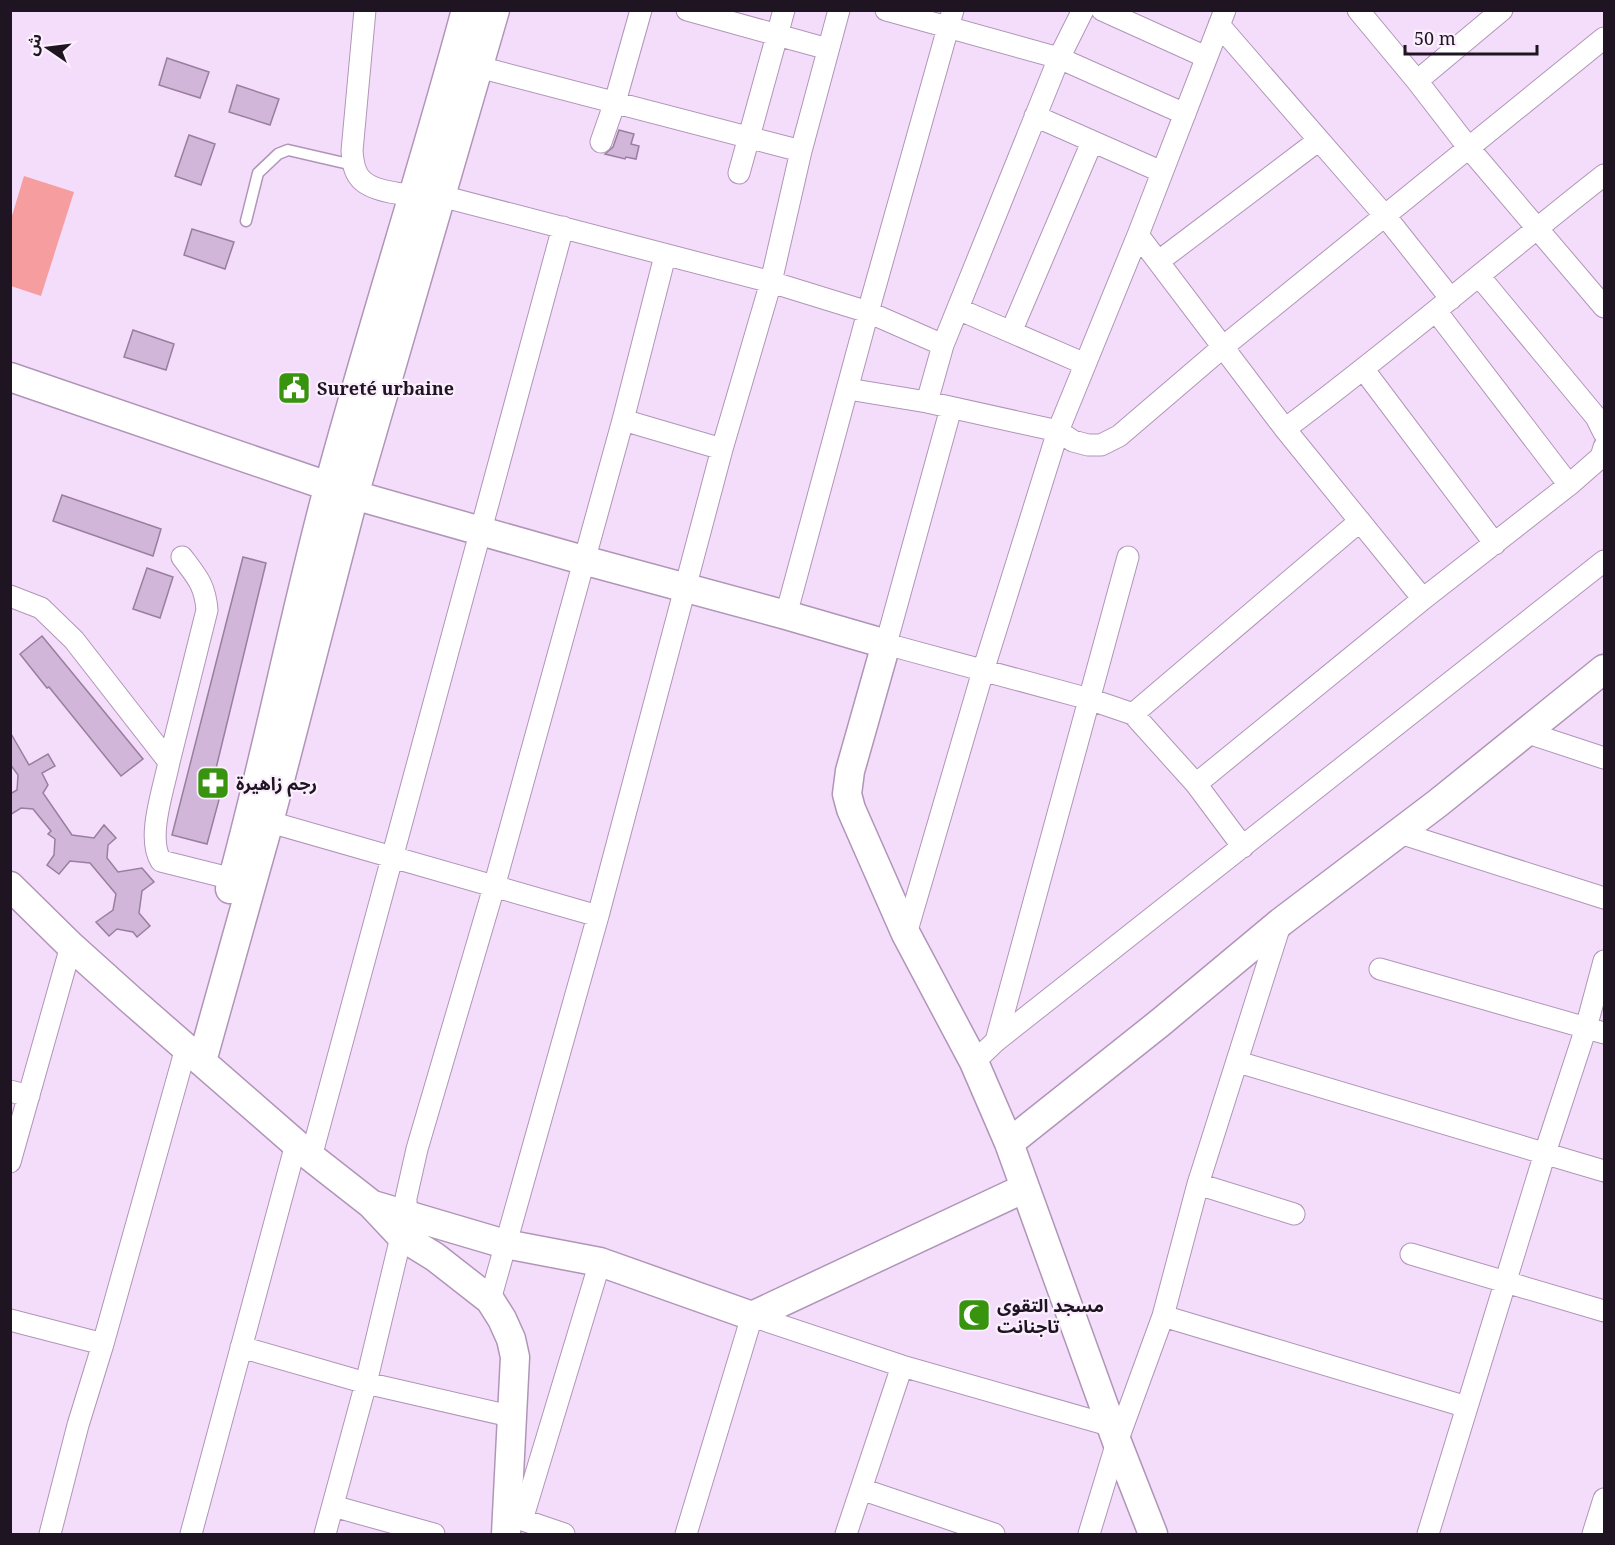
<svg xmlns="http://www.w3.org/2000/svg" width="1615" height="1545" font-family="'Noto Serif','Noto Sans Arabic',serif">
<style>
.green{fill:#f69e9f}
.building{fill:#d1b6d9;stroke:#997ea0;stroke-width:1.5}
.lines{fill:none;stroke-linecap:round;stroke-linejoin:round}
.lane-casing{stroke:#b095b8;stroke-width:13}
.street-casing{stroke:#b095b8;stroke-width:23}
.secondary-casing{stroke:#b095b8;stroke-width:31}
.lane{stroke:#fff;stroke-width:10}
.street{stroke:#fff;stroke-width:21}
.secondary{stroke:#fff;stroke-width:28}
.labels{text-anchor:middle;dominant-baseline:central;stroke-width:4.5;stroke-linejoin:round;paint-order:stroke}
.poi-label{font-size:18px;font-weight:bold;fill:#1f1522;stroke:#fbeffe;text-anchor:start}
</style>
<rect width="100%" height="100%" fill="#f4ddfa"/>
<path class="green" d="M24,176L74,192L41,296L11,286V219Z"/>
<path class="building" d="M167,58L209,72L200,98L159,85Z
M237,85L279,99L270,125L229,112Z
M619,130L634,134L631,144L639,146L636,159L626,157L625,159L605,154L613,147Z
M189,135L215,144L201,185L175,176Z
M192,229L234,242L225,269L184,255Z
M133,330L174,344L166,370L124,357Z
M62,495L161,529L153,556L53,521Z
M243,557L266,563L210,793L220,796L207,844L172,835Z
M147,568L173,577L160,618L133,609Z
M42,636L143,759L121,776L49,687L47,688L20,654Z
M10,732L29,765L48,754L55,766L42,773L48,785L43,793L72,835L94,838L104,825L116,838L108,845L107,858L118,872L142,868L154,882L142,891L139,913L150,926L137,937L133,932L117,929L109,936L96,922L113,910L116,894L90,863L70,861L59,874L47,865L54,855L55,839L48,834L51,831L33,809L21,808L10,815V794L17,790L18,775L10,764Z"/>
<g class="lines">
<g class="lane-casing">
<path id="lane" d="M246,221L258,173L278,154L288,150L353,165"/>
</g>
<g class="street-casing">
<path id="street" d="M365,10L352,151C353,160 353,170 360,178C373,195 421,196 441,196L771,282L868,312L943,345
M687,10L828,49
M886,10L1059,58L1185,114
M1102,10L1206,57
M1358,10L1417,81L1468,147L1604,307
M1219,25L1386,217L1451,299
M479,67L801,151
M1417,81L1502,10
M1035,116L1162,172
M601,142L615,102L641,10
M739,173L784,10
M1138,235L1285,429L1423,599
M1159,261L1319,140
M1479,276L1596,417L1604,433
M958,309L1085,364
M1436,311L1569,485
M1011,332L1092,142
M1364,370L1495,544
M848,389L927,402L1058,431L1073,441L1088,445H1101L1119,436L1223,347L1604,38
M927,402L943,345L1059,58L1083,10
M951,408L886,644L1089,699L1133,714L1196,784L1243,847
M623,420L722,449
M1285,429C1394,348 1497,259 1604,175
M10,596L41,608L74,640L169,762C164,788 146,838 161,861L233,879
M786,615L868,312L953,10
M1133,714L1360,521
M1525,732L1604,758
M169,762L207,610C205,585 197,577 182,557
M1196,784L1423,599L1569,485L1601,457L1604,447
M256,818L598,916
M1400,833L1604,898
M906,934L983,671L1058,431L1138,235L1225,10
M1380,969L1604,1033
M996,1041L1128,557
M974,1062L996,1041L1604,561
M1238,1062L1604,1171
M10,1091L29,1096
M311,1157L563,227
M10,1162L71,946
M1198,1184L1294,1214
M1411,1254L1604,1311
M490,1300L598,916L722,449L771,282L801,151L839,10
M1163,1316L1467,1407
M10,1320L103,1344
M241,1347L366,1383L514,1417
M861,1489L994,1534
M333,1506L434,1534
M511,1516L564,1534
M522,1520L600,1262
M50,1534L78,1425L103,1344L186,1048
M191,1534L296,1144
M325,1534L366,1383L406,1216V1198L417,1149L494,887L623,420L665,256
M686,1534L752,1316L902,1366L1112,1426
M846,1534L902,1366
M1089,1534L1117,1442L1163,1316L1198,1184L1281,922
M1428,1534L1545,1153L1586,1028L1604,961
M1593,1534L1604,1499"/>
</g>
<g class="secondary-casing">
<path id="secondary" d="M10,377L354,495L583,560L786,615L886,644L850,771L847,794L851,809L906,934L974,1062L1009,1143L1117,1442L1153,1534
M10,886L71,946L131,1000L311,1157L371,1204L401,1236L435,1257L490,1300L502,1319L511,1339L515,1357L506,1534
M230,889C267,755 293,619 329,485C372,326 423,170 466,10
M202,1061L269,822L354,495L495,10
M1009,1143L1161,1022L1281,922L1438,803L1604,669
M373,1205L505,1244L600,1262L752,1316L1025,1188"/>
</g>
<use href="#lane" class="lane"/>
<use href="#street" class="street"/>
<use href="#secondary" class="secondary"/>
</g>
<defs>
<g id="civic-square" transform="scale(1.725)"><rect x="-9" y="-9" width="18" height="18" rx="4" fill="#38940e" stroke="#fbeffe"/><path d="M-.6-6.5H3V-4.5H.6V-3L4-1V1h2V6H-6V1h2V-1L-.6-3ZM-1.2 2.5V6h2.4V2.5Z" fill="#fff"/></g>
<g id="pharmacy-square" transform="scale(1.725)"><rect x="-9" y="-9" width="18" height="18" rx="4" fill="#38940e" stroke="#fbeffe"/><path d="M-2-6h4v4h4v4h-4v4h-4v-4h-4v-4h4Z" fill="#fff"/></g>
<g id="mosque-square" transform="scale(1.725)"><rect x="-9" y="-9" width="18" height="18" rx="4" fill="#38940e" stroke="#fbeffe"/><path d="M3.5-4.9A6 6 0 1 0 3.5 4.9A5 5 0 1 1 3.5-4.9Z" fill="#fff"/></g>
</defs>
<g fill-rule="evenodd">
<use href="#civic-square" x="294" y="388"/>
<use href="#pharmacy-square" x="213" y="783"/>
<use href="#mosque-square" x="974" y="1315"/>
</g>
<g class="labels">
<g class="poi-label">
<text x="317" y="388">Sureté urbaine</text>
<text x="236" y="783">رجم زاهيرة</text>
<text x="997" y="1305">مسجد التقوى<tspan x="997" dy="21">تاجنانت</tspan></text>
</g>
</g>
<rect width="1615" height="1545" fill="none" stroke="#1f1522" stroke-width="24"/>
<g transform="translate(48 48) rotate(284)" stroke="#fbeffe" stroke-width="4.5" paint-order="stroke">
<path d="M0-4.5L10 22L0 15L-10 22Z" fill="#1f1522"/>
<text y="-9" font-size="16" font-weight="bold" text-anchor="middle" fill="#1f1522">ش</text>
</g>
<path d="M1405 45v9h132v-9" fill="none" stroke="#1f1522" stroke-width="3"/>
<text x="1414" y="45" font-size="18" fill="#1f1522" stroke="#fbeffe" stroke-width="4.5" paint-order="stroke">50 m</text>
</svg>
